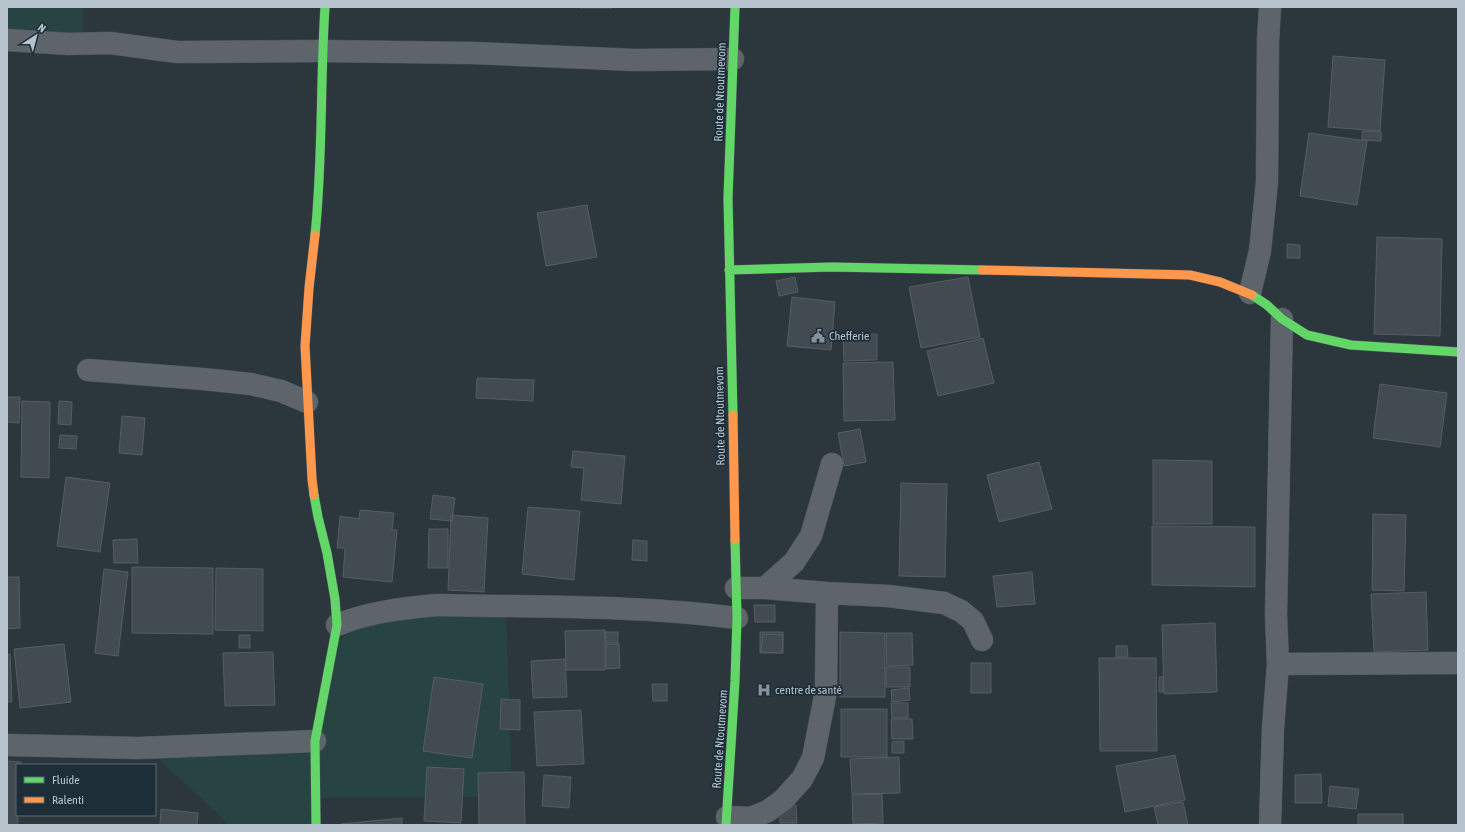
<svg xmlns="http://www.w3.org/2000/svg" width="1465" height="832" font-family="'Asap Condensed',sans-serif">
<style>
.green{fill:#274342}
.building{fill:#424b51;stroke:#535e64}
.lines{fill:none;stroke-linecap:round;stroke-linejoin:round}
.street-casing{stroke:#4a5257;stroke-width:23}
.fast-casing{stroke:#4a5257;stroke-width:10}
.slow-casing{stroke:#4a5257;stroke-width:10}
.street{stroke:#5d646a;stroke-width:22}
.fast{stroke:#63d668;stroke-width:9}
.slow{stroke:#ff974d;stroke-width:9}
.labels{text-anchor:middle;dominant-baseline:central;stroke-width:3.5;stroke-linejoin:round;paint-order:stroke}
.street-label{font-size:12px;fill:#b6c3cd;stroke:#1d2e39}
.poi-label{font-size:12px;fill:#b6c3cd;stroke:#1d2e39;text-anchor:start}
</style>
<rect width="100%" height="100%" fill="#2b363d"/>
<path class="green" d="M7,7H83V50L7,48Z
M506,602L512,797L315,798V825H229L135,737H313L327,656L357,621Z"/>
<path class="building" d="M580,7H612V8H580Z
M1333,56L1385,60L1380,131L1328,127Z
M1362,131L1381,132V141L1362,140Z
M1309,133L1367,141L1357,205L1300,196Z
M587,205L597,257L546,266L537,213Z
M1377,237L1442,239L1440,336L1374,334Z
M1287,244L1300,245V258H1287Z
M795,277L798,292L779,296L776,281Z
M968,277L980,337L921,348L909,287Z
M792,297L835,302L831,350L787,346Z
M877,334V360L844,361L843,335Z
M983,338L994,383L938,396L927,351Z
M893,362L895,420L844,421L843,363Z
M477,378L534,380L533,401L476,398Z
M1380,384L1447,393L1440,447L1373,438Z
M7,397H20L19,423L7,422Z
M22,401L50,402L49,478L21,477Z
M59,401L72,402L71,425L58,424Z
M122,416L145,418L142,455L119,453Z
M860,429L866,462L844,466L838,433Z
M60,435L77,436L76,449L59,448Z
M573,451L625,456L621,504L581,500L584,468L571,467Z
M1153,460L1212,461V524H1153Z
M1039,462L1052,509L999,522L987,475Z
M66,477L110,483L100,552L57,546Z
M901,483L947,484L945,577L899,576Z
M433,495L455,498L452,521L430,519Z
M528,507L580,511L574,580L522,574Z
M360,510L394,513L392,530H397L392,582L343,577L345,548H337L340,516L359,519Z
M1373,514L1406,515L1404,591L1372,590Z
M451,515L488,518L484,592L448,590Z
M1152,526L1255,527V587L1152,585Z
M429,529H448V568H428Z
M137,539L138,563H114L113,540Z
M633,540L647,541V561L632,560Z
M132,567L213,568V634L132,633Z
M216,568L263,569V631L215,630Z
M104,569L128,572L118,656L95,653Z
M1032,572L1035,604L997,607L993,576Z
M7,577H19L20,628L7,629Z
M1426,592L1428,650L1374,652L1371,594Z
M754,605H775V622H755Z
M1215,623L1217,692L1164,694L1162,625Z
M605,630V670H566L565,631Z
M605,632H618V643H606Z
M760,632H783V653H760Z
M840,632L885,633V697H840Z
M886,633H912L913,665L887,666Z
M763,634L783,635L782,653L761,652Z
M239,635H250V648H239Z
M64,644L71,702L20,708L14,649Z
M606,644H619L620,668L606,669Z
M1116,646H1127L1128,657H1116Z
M273,652L275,705L225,706L223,653Z
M7,654H10L12,702H7Z
M1099,658H1156L1157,751H1100Z
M565,659L567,697L533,698L531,661Z
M971,663H991V693H971Z
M886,667H910V687H886Z
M434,677L483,684L472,758L423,751Z
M1159,677H1163V692H1159Z
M652,684H667V701H653Z
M909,688L910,700L892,702L891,690Z
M501,699L520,700V730L500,729Z
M891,703H908V718H892Z
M841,709H887V757H841Z
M581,710L584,764L537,766L534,712Z
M891,719H912L913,739H892Z
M904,741V753H892V742Z
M1175,755L1185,800L1125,812L1116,766Z
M899,757L900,793L852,794L850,759Z
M7,761L21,762V765H17L18,825H7Z
M427,767L464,769L461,823L424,821Z
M524,772L525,825H479L478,773Z
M1321,774L1322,803H1295V775Z
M544,775L571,777L569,808L542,806Z
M1330,786L1359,789L1356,809L1328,806Z
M882,794L883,823L853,824L852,795Z
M1183,802L1188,825H1158L1154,807Z
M779,805H796L797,823H780Z
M161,809L198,813L197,825H160Z
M1358,814H1403V825H1358Z
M402,818V825H341V824Z"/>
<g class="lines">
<g class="street-casing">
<path id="street" d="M7,40L69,44L110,43L177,52L322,51L473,53L634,60L733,59
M1250,293L1260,251L1267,182L1268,41L1270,7
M88,370L203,379L251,384L281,391L307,402
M736,588H765L827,593L888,596L944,603L961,611L973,621L982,640
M765,588L794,562L811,536L832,464
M337,625C369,612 403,608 437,605C537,607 637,605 737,618
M1278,664L1458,663
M7,745L139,748L315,741
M727,817L751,818L768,811L783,800L802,779L813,758L826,691L827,593
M1270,825L1273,728L1278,664L1276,615L1282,319"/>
</g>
<g class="fast-casing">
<path id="fast" d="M315,235C323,160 320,83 325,7
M729,270L832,267L982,270
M1252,295L1267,305L1282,319L1307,335L1351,345L1458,352
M733,415L728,198L735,7
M314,495L318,517L327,553L335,599L337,625L315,741L316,825
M726,825L735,681L737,618L735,540"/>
</g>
<g class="slow-casing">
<path id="slow" d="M982,270L1190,275L1220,282L1252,295
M733,415L735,540
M314,495L312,479L305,346L309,288L315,235"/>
</g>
<use href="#street" class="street"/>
<use href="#fast" class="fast"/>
<use href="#slow" class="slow"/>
</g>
<defs>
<g id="civic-bare" transform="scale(1.08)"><path d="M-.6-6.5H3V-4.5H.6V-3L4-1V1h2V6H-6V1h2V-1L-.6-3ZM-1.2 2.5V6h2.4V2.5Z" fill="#85929b" stroke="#1d2e39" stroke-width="2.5" paint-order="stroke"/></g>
<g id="hospital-bare" transform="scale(1.08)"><path d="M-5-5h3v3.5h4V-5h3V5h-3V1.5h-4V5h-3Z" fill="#85929b" stroke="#1d2e39" stroke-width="2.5" paint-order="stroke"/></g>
</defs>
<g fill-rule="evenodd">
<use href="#civic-bare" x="818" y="336"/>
<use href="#hospital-bare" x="764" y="690"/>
</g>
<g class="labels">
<g class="street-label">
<text transform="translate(720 92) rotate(-88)">Route de Ntoutmevom</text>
<text transform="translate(720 416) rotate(-91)">Route de Ntoutmevom</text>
<text transform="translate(720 739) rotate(-86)">Route de Ntoutmevom</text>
</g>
<g class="poi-label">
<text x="829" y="336">Chefferie</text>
<text x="775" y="690">centre de santé</text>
</g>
</g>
<rect width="1465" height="832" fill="none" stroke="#b6c3cd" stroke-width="16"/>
<rect x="16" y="764" width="140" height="52" fill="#1d2e39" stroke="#5a6a74"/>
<rect x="24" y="777" width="20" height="6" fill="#63d668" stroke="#5a6a74"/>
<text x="52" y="784" font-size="12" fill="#b6c3cd">Fluide</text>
<rect x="24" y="797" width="20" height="6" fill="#ff974d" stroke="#5a6a74"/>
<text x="52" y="804" font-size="12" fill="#b6c3cd">Ralenti</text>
<g transform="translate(36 36) rotate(36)" stroke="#1d2e39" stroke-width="3" paint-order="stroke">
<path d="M0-3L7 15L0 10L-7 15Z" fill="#b6c3cd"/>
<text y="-6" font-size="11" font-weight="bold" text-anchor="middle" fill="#b6c3cd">N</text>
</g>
</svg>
